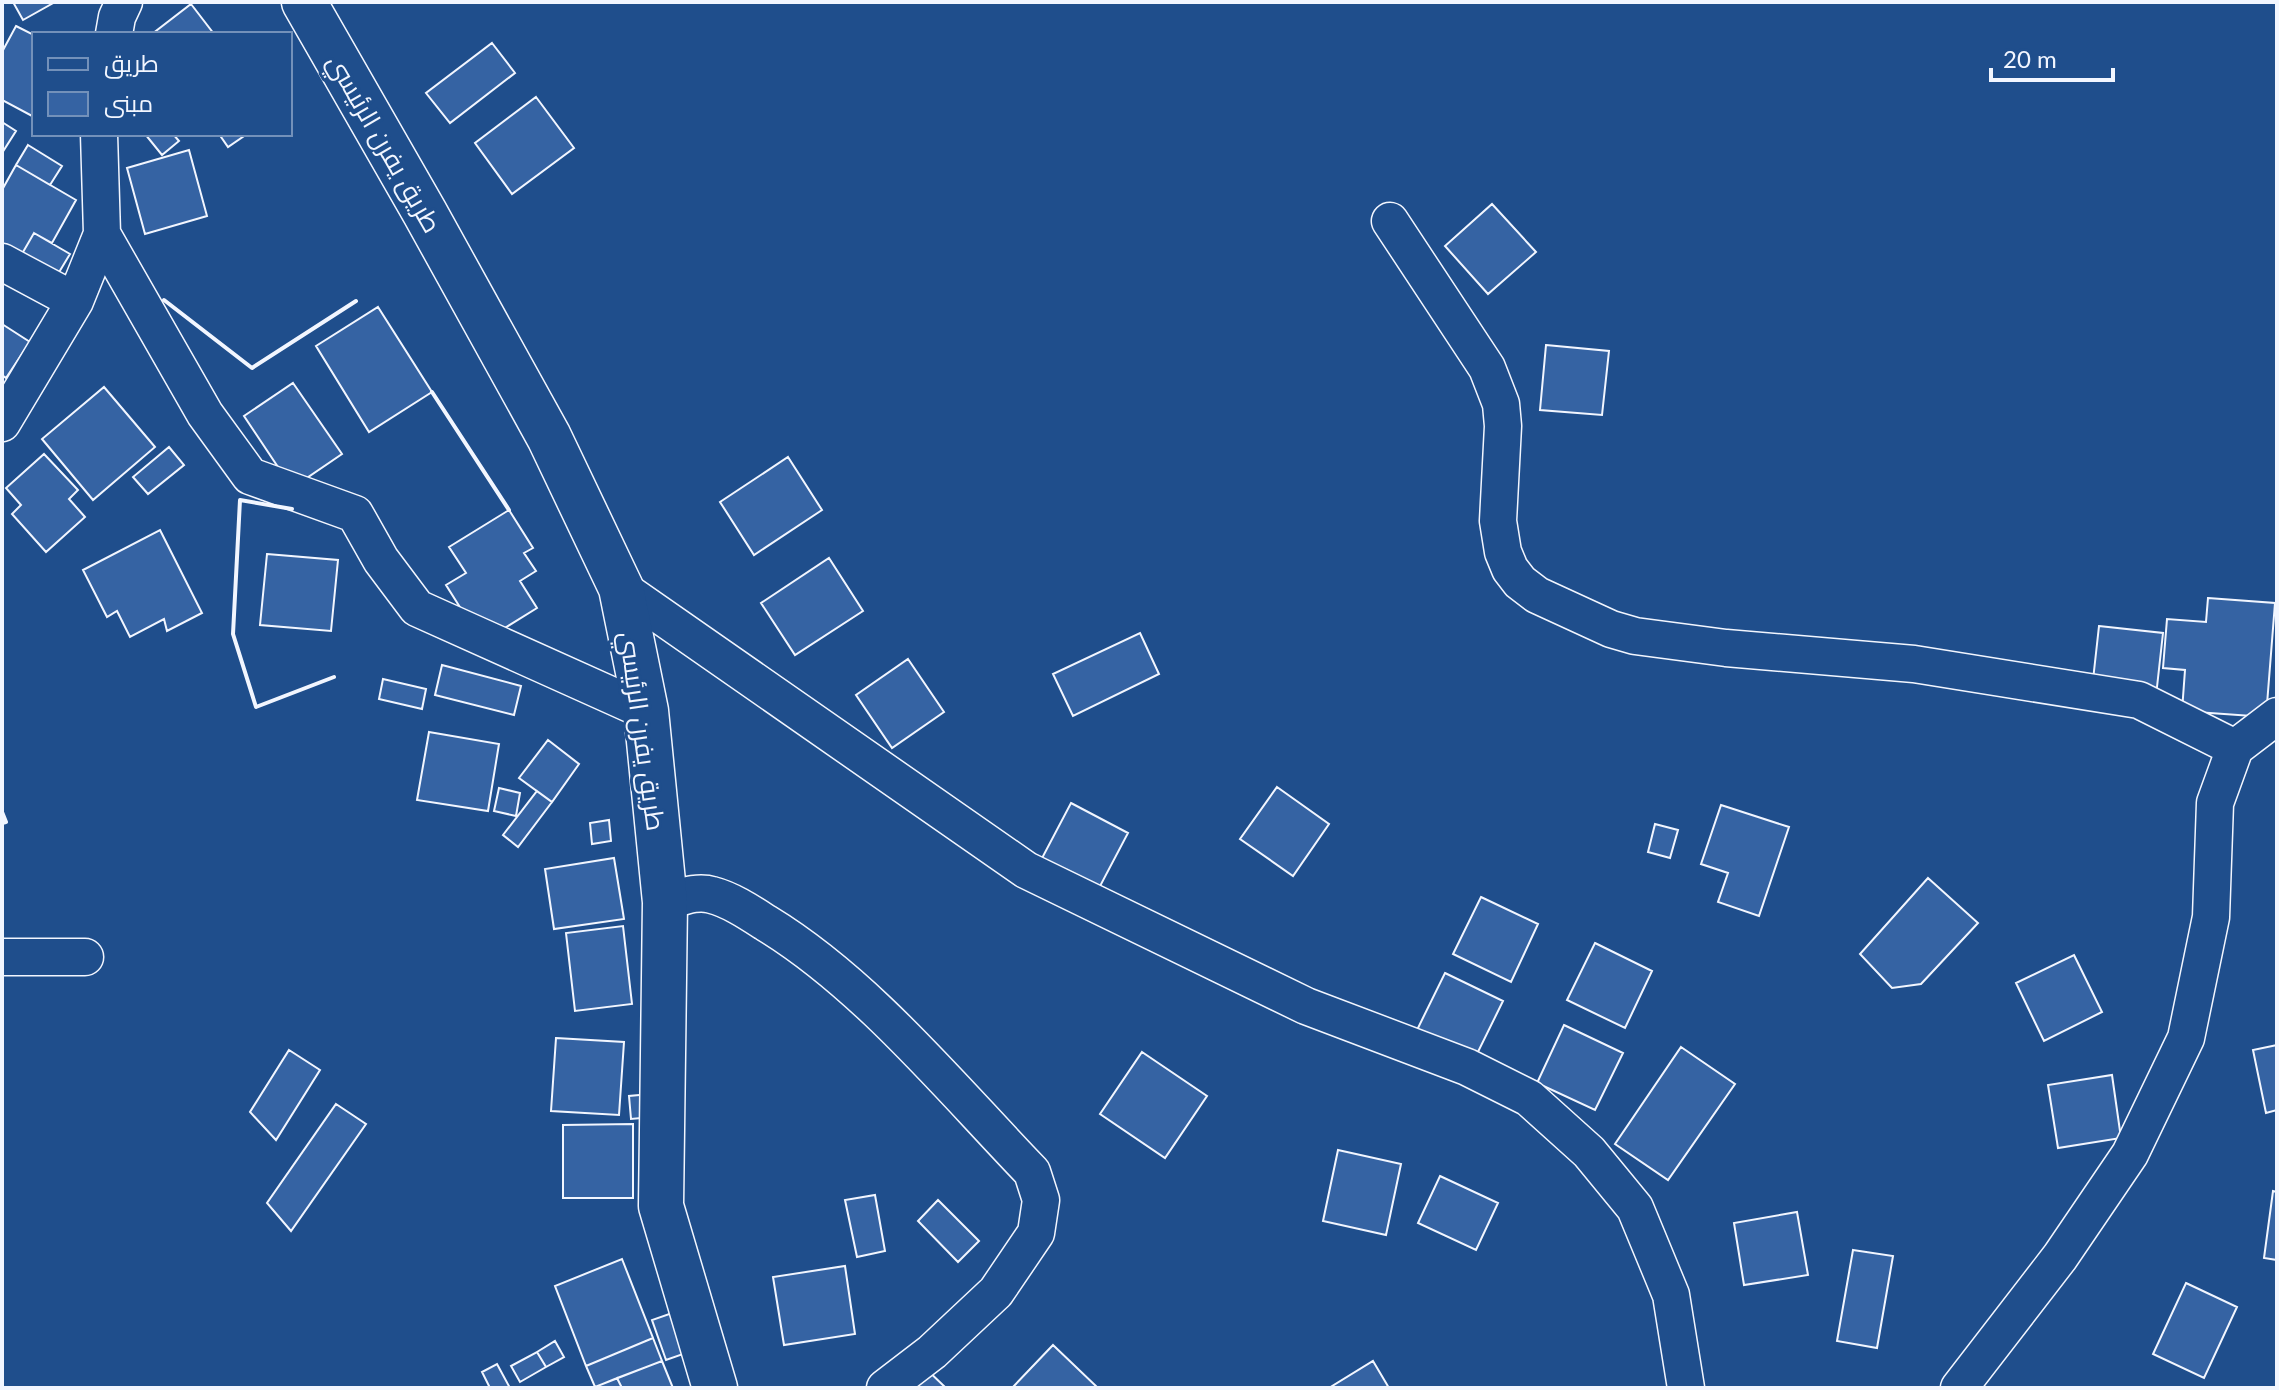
<svg xmlns="http://www.w3.org/2000/svg" width="2279" height="1390" font-family="Lato,Cairo,sans-serif">
<style>
.building{fill:#3563a3;stroke:#f2f6ff;stroke-width:2}
.lines{fill:none;stroke-linecap:round;stroke-linejoin:round}
.street-casing{stroke:#f2f6ff;stroke-width:39}
.primary-casing{stroke:#f2f6ff;stroke-width:47}
.street{stroke:#1f4e8c;stroke-width:36}
.primary{stroke:#1f4e8c;stroke-width:44}
.wall{stroke:#f2f6ff;stroke-width:4}
.labels{text-anchor:middle;dominant-baseline:central;stroke-width:6;stroke-linejoin:round;paint-order:stroke}
.street-label{font-size:26px;fill:#f2f6ff;stroke:#1f4e8c}
</style>
<rect width="100%" height="100%" fill="#1f4e8c"/>
<path class="building" d="M13,2H55L23,20Z
M191,4L214,34H152Z
M16,26L34,35V117L2,100V52Z
M492,43L515,73L450,123L426,93Z
M536,97L574,148L512,194L475,143Z
M2,122L16,131L2,153Z
M145,134H173L179,141L162,155Z
M219,134H247L228,147Z
M28,145L62,166L50,185L16,165Z
M189,150L207,216L145,234L127,168Z
M16,165L76,200L52,243L34,233L19,259L2,249V190Z
M1492,204L1536,252L1488,294L1445,246Z
M34,233L70,254L55,279L19,259Z
M378,307L432,392L369,432L316,346Z
M2,324L30,342L6,378L2,375Z
M1546,345L1609,351L1602,415L1540,410Z
M293,383L342,454L292,488L244,416Z
M104,387L155,447L93,500L42,439Z
M169,447L184,465L148,494L133,477Z
M44,454L78,490L69,499L85,517L46,552L12,514L21,505L6,488Z
M788,457L822,510L754,555L720,502Z
M509,510L533,548L524,553L536,571L520,581L537,608L500,631L463,612L446,585L466,573L449,547Z
M160,530L202,613L167,631L164,619L130,637L117,611L107,617L83,570Z
M267,554L338,560L331,631L260,625Z
M829,558L863,611L795,655L761,603Z
M2208,598L2275,603L2266,717L2182,711L2185,670L2163,668L2167,619L2206,622Z
M2099,626L2163,633L2156,696L2092,689Z
M1140,633L1159,674L1073,716L1053,674Z
M908,659L944,712L892,748L856,695Z
M442,665L521,686L514,715L435,695Z
M383,679L426,689L422,709L379,699Z
M429,732L499,744L488,811L417,800Z
M548,740L579,764L552,802L519,778Z
M1277,787L1329,824L1293,876L1240,839Z
M499,788L520,793L516,816L494,811Z
M537,791L552,802L518,847L503,835Z
M1071,803L1128,833L1098,890L1041,860Z
M1721,805L1789,827L1759,916L1718,902L1728,873L1701,864Z
M609,820L611,841L592,844L590,823Z
M1655,824L1678,830L1670,858L1648,852Z
M614,858L624,919L554,929L545,869Z
M1928,878L1978,923L1921,984L1892,988L1860,954Z
M1481,897L1538,924L1511,982L1453,954Z
M623,926L632,1004L575,1011L566,933Z
M1595,943L1652,971L1625,1028L1567,1000Z
M2074,955L2102,1012L2044,1041L2016,983Z
M1445,973L1503,1001L1475,1058L1417,1030Z
M1564,1025L1623,1053L1595,1110L1537,1083Z
M556,1038L624,1042L619,1115L551,1111Z
M2277,1045V1110L2266,1113L2253,1050Z
M1681,1047L1735,1084L1668,1180L1615,1144Z
M289,1050L320,1070L276,1140L250,1112Z
M1142,1052L1207,1096L1165,1158L1100,1114Z
M2112,1075L2121,1138L2058,1148L2048,1085Z
M650,1094L652,1117L631,1119L629,1096Z
M336,1104L366,1124L291,1231L267,1203Z
M633,1124V1198H563V1125Z
M1338,1150L1401,1164L1386,1235L1323,1221Z
M1440,1176L1498,1203L1476,1250L1418,1223Z
M2273,1191L2277,1192V1260L2264,1258Z
M875,1195L885,1251L857,1257L845,1200Z
M938,1200L979,1241L958,1262L918,1221Z
M1797,1212L1808,1275L1744,1285L1734,1223Z
M1853,1250L1893,1256L1877,1348L1837,1341Z
M622,1259L653,1338L586,1366L555,1286Z
M845,1266L855,1334L784,1345L773,1277Z
M2186,1283L2237,1307L2204,1378L2153,1354Z
M675,1312L689,1352L666,1360L652,1320Z
M653,1338L662,1361L595,1387L586,1366Z
M555,1341L564,1357L546,1367L537,1352Z
M1053,1345L1098,1388H1012Z
M537,1352L546,1367L520,1382L511,1366Z
M662,1361L673,1388H622L617,1378Z
M1373,1361L1389,1388H1329Z
M497,1364L510,1388H490L482,1372Z
M922,1365L946,1388H901Z
M617,1378L622,1388H596L595,1387Z"/>
<g class="lines">
<g class="street-casing">
<path id="street" d="M114,34L117,17L124,2
M1390,221L1487,368L1501,404L1503,426L1498,521L1503,552L1510,569L1520,582L1537,595L1611,629L1635,636L1726,648L1914,664L2139,700L2235,748
M102,234L205,414L250,476L355,514L381,560L417,608L646,711
M2,262L75,301
M2,423L75,301L102,234L99,134
M621,588L1026,870L1306,1006L1467,1067L1529,1098L1589,1152L1635,1208L1671,1295L1686,1388
M665,902C680,898 696,890 712,895C731,900 749,912 766,923C865,983 951,1088 1032,1172L1041,1200L1036,1233L996,1292L932,1352L885,1388
M2,957H85
M1959,1388L2060,1257L2130,1154L2186,1038L2211,917L2215,803L2235,748L2277,716"/>
</g>
<g class="primary-casing">
<path id="primary" d="M304,2L425,213L549,437L621,588L646,711L665,902L661,1206L715,1388"/>
</g>
<use href="#street" class="street"/>
<use href="#primary" class="primary"/>
<path class="wall" d="M164,300L252,368L356,301
M432,392L509,510
M292,509L240,500L233,634L256,707L334,677
M2,812L6,822L2,823"/>
</g>
<g class="labels">
<g class="street-label">
<text transform="translate(385 143) rotate(60)">طريق يفرن الرئيسي</text>
<text transform="translate(643 731) rotate(82)">طريق يفرن الرئيسي</text>
</g>
</g>
<rect width="2279" height="1390" fill="none" stroke="#f2f6ff" stroke-width="8"/>
<rect x="32" y="32" width="260" height="104" fill="#1f4e8c" stroke="#7391ba" stroke-width="2"/>
<rect x="48" y="58" width="40" height="12" fill="#1f4e8c" stroke="#7391ba" stroke-width="2"/>
<text x="104" y="72" font-size="24" fill="#f2f6ff">طريق</text>
<rect x="48" y="92" width="40" height="24" fill="#3563a3" stroke="#7391ba" stroke-width="2"/>
<text x="104" y="112" font-size="24" fill="#f2f6ff">مبنى</text>
<path d="M1991 68v12h122v-12" fill="none" stroke="#f2f6ff" stroke-width="4"/>
<text x="2003" y="68" font-size="24" fill="#f2f6ff" stroke="#1f4e8c" stroke-width="6" paint-order="stroke">20 m</text>
</svg>
